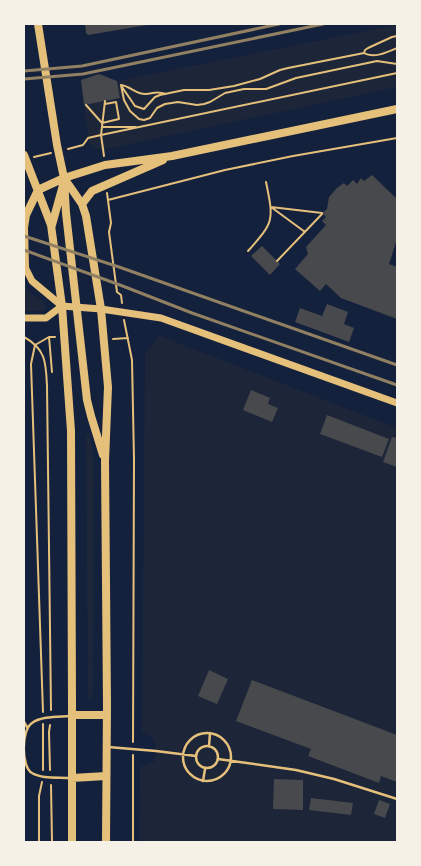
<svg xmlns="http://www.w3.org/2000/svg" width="421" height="866" font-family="'Titillium Web',sans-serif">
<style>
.green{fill:#1d2539}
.building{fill:#48494c}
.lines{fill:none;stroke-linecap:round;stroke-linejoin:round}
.path{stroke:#e5c07b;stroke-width:2}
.service{stroke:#e5c07b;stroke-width:2.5}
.secondary{stroke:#e5c07b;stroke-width:7}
.primary{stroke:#e5c07b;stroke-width:8}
.rail{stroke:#918062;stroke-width:3}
</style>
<rect width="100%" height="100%" fill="#14213d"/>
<path class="green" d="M397,25V87L102,150L95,148L89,142L84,105L120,98L117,81Z
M25,286L31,294L44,301L46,310L43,311H24V287Z
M160,336L397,428V842H139L140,767L154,762C156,757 156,755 156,750C156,739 151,736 142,732L145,353Z
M89,434L93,451L94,471L93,699L88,698L86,435Z"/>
<path class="building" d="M85,24H147V25L88,35L86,33Z
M99,74L117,81L120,98L84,105L81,80Z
M372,175L397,199V239L389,264L397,267V319L341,298L326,284L320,291L295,269L308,254L306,247L326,225L322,221L326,217L322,213L327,209L329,197L337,188L344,183L347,186L353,180L357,184L361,178L364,181Z
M262,246L280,264L270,275L251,256Z
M327,304L348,312L344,324L354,328L349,342L295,322L300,308L322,316Z
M251,390L270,398L268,404L278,408L272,422L243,410Z
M327,415L389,439L382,457L320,434Z
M392,437L397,438V467L383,462Z
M209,670L228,679L217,704L198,696Z
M252,680L397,735V782L381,776L379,783L308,756L311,749L236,721Z
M274,779L303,780V810L273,809Z
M311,798L353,803L351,815L309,810Z
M379,800L390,804L385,818L374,814Z"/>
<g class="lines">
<path class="path" d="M364,53L365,50L368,48L392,37L397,36
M121,85L124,100L130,111L139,119L144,120L150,118L157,108L165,104L178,102L197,105L204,104L210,102L225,93L244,89H266L296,78L377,61L397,64
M121,85C130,86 136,94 145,94C154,94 155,90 166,94
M122,87L135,106L144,109L155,97L160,95L184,90H209L234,86L260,79L280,70L288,68L364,53C373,59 388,52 397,48
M86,105L102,123L119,119L116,102L105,104
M102,127H136
M68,149L83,145L88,138L101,135L397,73
M104,156L101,135L105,101
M34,157L51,153
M107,193L111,223L109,232L117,292L121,295L122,303
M108,200L225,170L293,156L397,138
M305,232L271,207L322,213
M248,251C274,222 274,221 266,182
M277,261L322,214
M124,320L132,360L134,459L133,742
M24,337C46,349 46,363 47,386L51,710
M49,337L52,372
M113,339L128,338
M43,712L31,364L35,345L49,337H55
M50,725L49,732L50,770
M43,770V724
M51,785L52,842
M39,842V796L42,782
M133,842V755"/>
<path class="service" d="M70,716C58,717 42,716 32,723C21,730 21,767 32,773C42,779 58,777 71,778
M24,722L27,727
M183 757a24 24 0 1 1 48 0a24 24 0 1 1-48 0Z
M196 757a11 11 0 1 1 22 0a11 11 0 1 1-22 0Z
M209,746L210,733
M108,747L156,751L196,756
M218,759L296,770L334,779L397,799
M203,781L205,769"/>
<path class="secondary" d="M24,268L25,267L32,281L62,306L101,309L161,318L397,403
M24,318H46L62,306"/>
<path class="primary" d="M38,24L57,145L64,178L82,204L86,216L101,309L108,387L105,461L107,705L106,842
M24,155L51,225L62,306L71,431L72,705V842
M64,178L66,213L87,400L91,416L103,455
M82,204L92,191L163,160
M52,225L63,185
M25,267L24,228L26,215L38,190L64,178L105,165L172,156L397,109
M72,715H106
M72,778L106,776"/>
<path class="rail" d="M24,71L82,66L279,24
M24,79L83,74L323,24
M24,236L119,267L397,365
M24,250L120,285L192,313L397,385"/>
</g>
<rect width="421" height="866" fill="none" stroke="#f6f1e7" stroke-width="50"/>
</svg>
